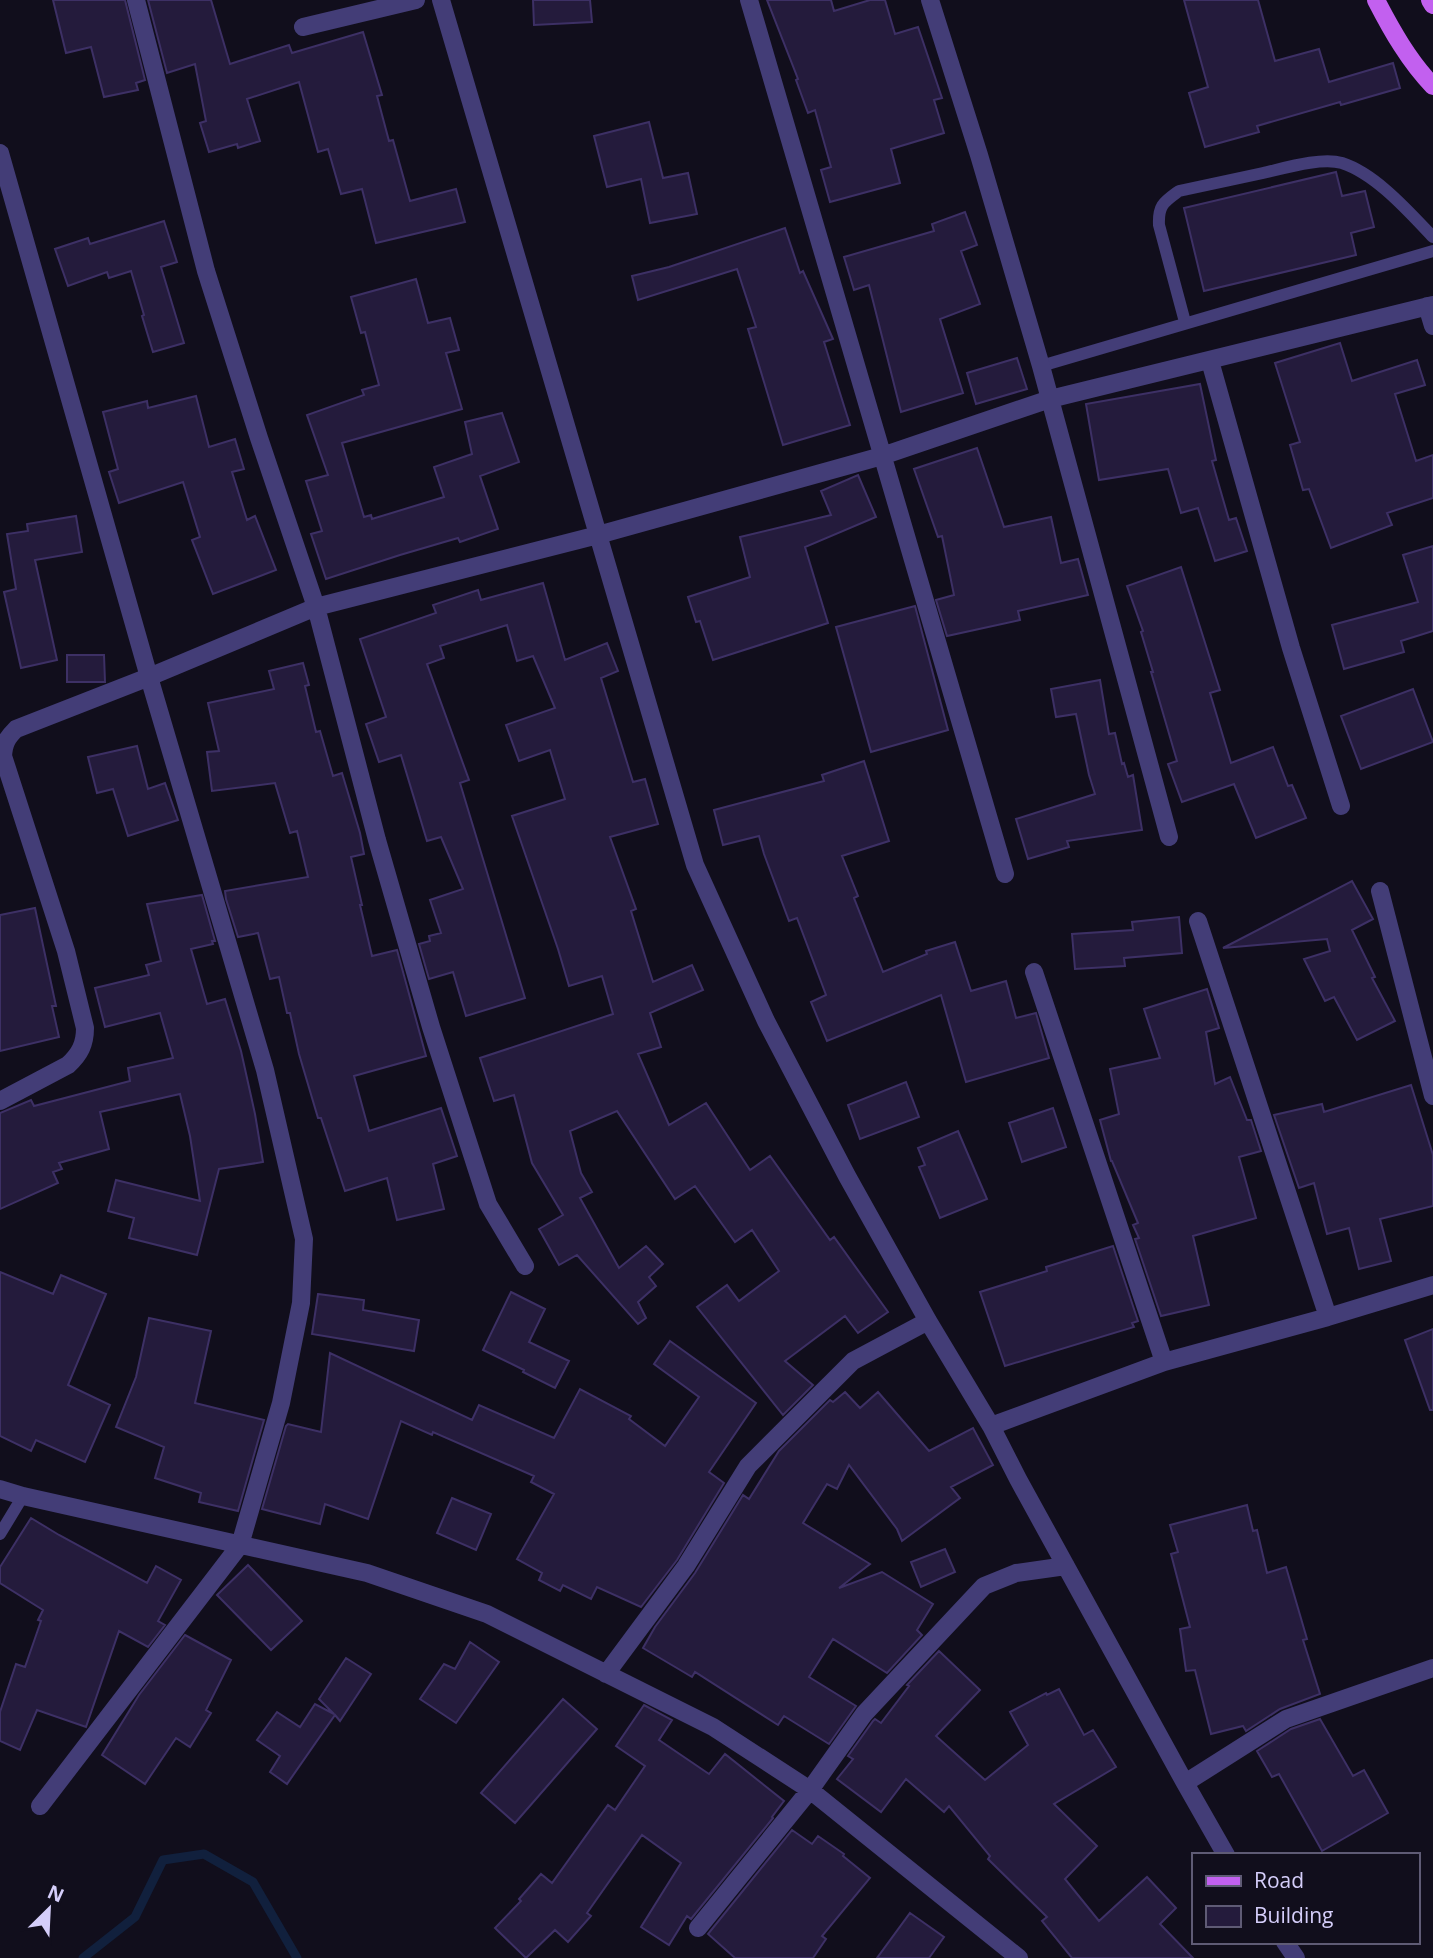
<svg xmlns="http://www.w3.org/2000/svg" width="1433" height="1958" font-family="'Open Sans',sans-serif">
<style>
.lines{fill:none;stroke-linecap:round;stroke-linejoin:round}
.stream{stroke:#11203d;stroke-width:9}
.building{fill:#241b3c;stroke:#3d3065;stroke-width:2}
.lane{stroke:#433d77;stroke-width:12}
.street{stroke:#433d77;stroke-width:18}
.primary{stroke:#c260ef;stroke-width:18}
</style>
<rect width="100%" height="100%" fill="#110e1c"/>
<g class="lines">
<path class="stream" d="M83,1958L135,1917L163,1860L204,1854L253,1882L297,1958"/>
</g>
<path class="building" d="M53,0H125L145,80L136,83L138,90L104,97L91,47L66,53Z
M148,0H211L230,64L289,45L292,53L363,32L382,95L377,96L389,141L393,140L410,201L456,189L465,222L376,243L362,189L341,194L328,149L318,152L299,82L247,99L260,141L238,148L237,144L209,152L200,123L206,121L195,64L167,73Z
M533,0H590L592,22L534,25Z
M767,0H831L834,11L870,0H885L895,34L918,27L942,98L934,100L944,133L891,149L900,183L830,202L821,170L831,167L815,110L808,113L796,80L798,79Z
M1184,0H1258L1275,61L1319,49L1329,82L1393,63L1400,88L1341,105L1340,102L1257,126L1259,132L1205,147L1189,93L1208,87Z
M649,122L663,178L688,173L697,214L650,223L641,179L607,187L594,136Z
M1336,172L1342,196L1365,191L1374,227L1351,233L1356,255L1204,291L1184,208Z
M965,212L977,245L961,251L980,304L940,319L963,393L901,412L869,285L854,290L844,257L934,231L932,224Z
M164,221L177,262L161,267L184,343L153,352L142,316L144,315L131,271L109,278L107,272L68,286L55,249L88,238L90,244Z
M785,228L800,273L803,271L833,339L824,342L850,425L783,445L748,329L756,327L737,269L638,300L632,276L669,267Z
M416,279L428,323L450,318L459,350L446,353L462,409L342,443L364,517L371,515L372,519L444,497L434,467L472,454L465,422L502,413L519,462L480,476L498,529L460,542L458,538L400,555L326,579L311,534L322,531L306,481L328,475L307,415L364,395L362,390L379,385L365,332L361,333L351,297Z
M1340,343L1352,381L1417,360L1425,385L1395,394L1416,461L1433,455V498L1387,513L1392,525L1331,548L1309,489L1303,490L1290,445L1300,442L1275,363Z
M1017,358L1027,389L976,404L967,373Z
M1200,384L1216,460L1212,461L1229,520L1236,518L1247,551L1215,561L1198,508L1181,513L1168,469L1099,480L1086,404Z
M196,396L209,447L235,439L244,469L232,472L247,520L255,516L276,570L213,594L192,540L200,537L183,482L119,503L109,472L118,469L103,412L147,401L148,408Z
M977,448L1004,527L1051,517L1061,563L1078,559L1088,595L1018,611L1020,620L947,636L936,600L954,595L942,536L938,537L914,469Z
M858,475L876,517L805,547L828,623L713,660L700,621L696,622L688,597L750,577L740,537L831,515L821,491Z
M76,516L82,552L35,560L57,660L21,668L4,592L16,589L7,534L28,531L27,524Z
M1433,546V631L1401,641L1404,652L1344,669L1332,625L1418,602L1403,555Z
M1181,567L1220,690L1210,693L1231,763L1273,747L1288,786L1292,785L1306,818L1256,838L1234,784L1182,802L1168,764L1177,761L1151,672H1153L1141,632L1143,631L1127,586Z
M543,583L565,660L607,643L618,671L601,678L633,782L645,779L658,824L610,837L636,909L631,911L653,982L692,965L703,990L650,1013L661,1047L638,1054L669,1125L706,1103L750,1170L770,1156L830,1240L834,1237L888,1312L858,1333L845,1316L785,1361L813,1385L783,1415L697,1307L727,1285L739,1301L779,1271L752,1230L735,1242L695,1186L675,1199L617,1111L570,1131L581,1173L592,1192L580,1198L619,1268L646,1246L663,1264L649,1277L656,1286L638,1302L646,1318L638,1324L577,1255L559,1265L539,1229L563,1215L532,1163L514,1095L494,1101L480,1058L613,1014L602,976L569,986L558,949L512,816L565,799L550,750L519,761L506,725L555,708L533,656L517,661L507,625L440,646L444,658L427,664L469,780L460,783L525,998L466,1016L453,972L429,979L419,944L430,941L429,936L441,933L430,900L463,889L441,837L427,841L401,755L379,762L366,724L386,717L360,639L436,613L433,605L478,590L481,600Z
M915,606L948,730L871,752L836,627Z
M67,655H104L105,682H67Z
M303,663L309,685L305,686L316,732L320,731L333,776L342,773L360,833L364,854L351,857L362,905H360L372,956L397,950L426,1056L354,1076L369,1131L441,1108L457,1156L433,1164L444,1209L397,1220L387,1178L345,1191L321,1118H318L299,1054L290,1013H287L279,977L270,979L258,933L238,937L226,899L225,891L308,877L297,831L290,833L275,783L212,791L207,752L219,751L208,703L274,689L269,671Z
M1100,680L1109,734L1115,733L1122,764L1124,763L1128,777L1133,775L1142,830L1067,841L1069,847L1028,859L1016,819L1095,794L1089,775L1076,714L1056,717L1051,689Z
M1413,689L1433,742L1361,769L1341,716Z
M137,746L148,789L165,783L178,820L128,836L113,789L97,793L88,757Z
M864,761L889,841L842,856L858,896L854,898L883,972L927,954L926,951L955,942L971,991L1006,981L1016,1018L1036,1013L1049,1058L966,1082L941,995L827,1041L811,1002L826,995L797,918L789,921L764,854L759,836L723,845L714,810L824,781L822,775Z
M1352,881L1373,919L1352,930L1375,977L1372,978L1395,1021L1357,1040L1334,997L1325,1001L1304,959L1330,951L1327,939L1223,948Z
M202,895L215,941H212L213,944L191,949L207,1004L225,999L241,1051L255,1114L263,1162L219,1169L197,1255L129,1238L134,1218L108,1211L116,1180L200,1201L190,1136L180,1094L100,1112L109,1149L59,1163L62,1169L53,1172L58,1183L0,1209V1113L31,1100L34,1106L130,1081L128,1068L173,1058L160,1013L105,1027L95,988L149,975L146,965L161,961L147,904Z
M35,908L56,1006H52L59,1037L0,1051V915Z
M1179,917L1182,953L1124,958L1125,966L1075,969L1072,934L1133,930L1132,922Z
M1207,989L1219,1028L1206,1032L1215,1084L1230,1077L1247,1120H1251L1261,1151L1239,1157L1256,1218L1193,1236L1209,1305L1161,1316L1135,1239L1139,1238L1133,1225L1138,1223L1112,1161H1111L1100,1120L1119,1114L1110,1069L1160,1058L1144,1009Z
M906,1082L919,1117L860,1139L848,1105Z
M1411,1085L1433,1155V1206L1380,1219L1391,1261L1359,1269L1349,1228L1327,1234L1314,1183L1299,1188L1274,1115L1322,1104L1324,1112Z
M1053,1108L1066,1147L1022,1162L1009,1123Z
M958,1131L987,1199L940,1218L919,1167L925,1165L918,1148Z
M1113,1246L1138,1321L1132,1323L1134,1327L1005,1366L980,1292L1047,1271L1046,1267Z
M0,1272L53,1294L61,1275L106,1294L68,1385L110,1405L85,1462L36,1440L31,1451L0,1436Z
M511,1292L545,1309L529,1342L569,1361L555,1388L523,1372L524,1370L483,1350Z
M318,1294L364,1300L363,1310L419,1320L414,1351L312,1334Z
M149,1318L211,1331L195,1403L264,1420L238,1511L199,1502L201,1493L155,1478L164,1447L116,1427L136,1377Z
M1433,1329V1410H1430L1405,1340Z
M670,1341L756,1403L709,1472L724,1483L677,1560L641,1607L597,1587L591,1599L563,1585L560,1591L539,1580L542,1573L517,1559L554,1494L531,1482L534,1476L433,1432L432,1435L401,1421L368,1519L325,1504L320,1524L262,1509L286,1426L288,1424L321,1432L330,1353L472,1420L479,1405L554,1438L580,1389L631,1416L629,1419L665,1446L699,1397L654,1364Z
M845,1392L860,1408L878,1392L929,1451L973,1428L993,1465L951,1487L960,1498L902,1541L897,1529L849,1465L837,1489L827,1484L803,1523L870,1564L839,1588L882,1572L933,1604L917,1630L922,1635L887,1673L833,1639L809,1677L856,1706L829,1744L784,1716L778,1725L695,1672L692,1677L643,1648L655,1627L695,1573L743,1495L749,1499L779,1451L830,1400L833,1402Z
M452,1498L491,1514L476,1550L437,1533Z
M1247,1505L1253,1531L1257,1530L1267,1573L1286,1567L1307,1639L1303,1640L1320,1694L1280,1709L1246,1731L1243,1726L1211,1734L1195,1670L1186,1671L1180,1629L1190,1627L1171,1554L1178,1552L1170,1525Z
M31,1518L59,1535L147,1583L156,1566L181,1580L158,1621L165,1625L148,1647L119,1631L86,1727L37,1710L20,1750L0,1741V1712L16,1664L25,1667L41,1621L38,1620L43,1610L0,1583V1567Z
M945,1549L955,1572L921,1587L911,1562Z
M248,1565L302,1621L271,1650L217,1595Z
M185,1635L231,1660L206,1710L211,1713L190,1747L176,1738L145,1784L102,1755L139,1695Z
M470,1642L499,1662L456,1723L420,1699L444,1664L455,1669Z
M939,1651L980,1690L936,1736L985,1780L1028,1745L1010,1712L1046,1693L1047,1695L1059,1689L1084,1735L1093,1730L1116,1767L1054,1804L1097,1846L1065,1879L1099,1921L1147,1877L1176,1908L1160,1924L1193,1958H1072L1042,1921L1047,1917L988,1859L990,1856L949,1806L944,1812L906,1779L881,1812L837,1779L853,1759L848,1756L873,1721L875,1719L881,1723L909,1686L907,1685Z
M346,1658L371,1674L340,1721L335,1715L287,1784L270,1772L280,1756L257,1740L277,1712L300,1727L315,1704L334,1714L319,1699Z
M563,1699L597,1729L515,1823L481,1793Z
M644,1705L672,1720L659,1740L709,1774L725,1754L784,1801L772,1817L773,1818L691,1919L687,1916L669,1945L641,1927L681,1863L642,1835L587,1913L591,1916L568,1942L555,1930L526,1958L495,1928L521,1901L519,1899L541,1874L552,1883L608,1805L615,1810L645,1766L616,1746Z
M1320,1719L1353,1776L1364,1770L1388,1813L1322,1851L1279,1774L1272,1777L1257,1751L1291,1729Z
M792,1830L812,1844L818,1836L844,1854L843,1856L870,1878L822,1936L826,1939L813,1958H735L708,1934Z
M910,1913L944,1937L929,1958H877Z"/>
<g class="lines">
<path class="lane" d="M1185,322L1159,225C1158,205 1164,202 1179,191C1207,185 1235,179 1263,173C1285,168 1321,157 1342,163C1376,174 1409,212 1433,237
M1041,366L1433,251
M0,1534L23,1496"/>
<path class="street" d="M136,0L206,271L259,438L316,607L377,840L431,1027L488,1204L525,1266
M441,0L695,865L766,1021L847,1176L928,1321L991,1426L1018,1479L1185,1783L1226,1855
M749,0L1005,874
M930,0L979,155L1041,366L1169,837
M303,27L416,0
M0,153L149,677L265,1070L304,1239L301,1303L281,1403L240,1545L40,1806
M1427,306L1433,326
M1210,361L1291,648L1341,806
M1380,891L1433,1096
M1198,921L1328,1317
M1034,972L1164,1362
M0,1101L68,1065C80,1054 85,1044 85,1028L66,951L3,756C4,743 7,738 16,729L149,677L316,607L598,535L882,456L1050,399L1433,305
M991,1426L1164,1362L1328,1317L1433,1285
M0,1489L23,1496L367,1573L487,1614L713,1727L810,1790L1019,1958
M606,1674L686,1566L748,1466L853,1361L928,1321
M1185,1783L1286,1719L1433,1668
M698,1928L810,1790L864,1714L984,1586L1016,1573L1066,1566
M1285,1942L1296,1958"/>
<path class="primary" d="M1376,0C1392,31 1409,61 1433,86
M1430,0L1433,5"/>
</g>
<rect x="1192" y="1853" width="228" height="91" fill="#110e1c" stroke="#5f5b75" stroke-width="2"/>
<rect x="1206" y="1876" width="35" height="10" fill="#c260ef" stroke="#5f5b75" stroke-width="2"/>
<text x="1254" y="1888" font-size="21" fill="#d5cefa">Road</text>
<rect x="1206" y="1906" width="35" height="21" fill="#241b3c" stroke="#5f5b75" stroke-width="2"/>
<text x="1254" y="1923" font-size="21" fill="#d5cefa">Building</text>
<g transform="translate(49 1909) rotate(24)" stroke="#110e1c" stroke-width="5" paint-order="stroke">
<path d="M0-5L12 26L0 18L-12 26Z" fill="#d5cefa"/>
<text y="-10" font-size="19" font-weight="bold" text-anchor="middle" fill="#d5cefa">N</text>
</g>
</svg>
